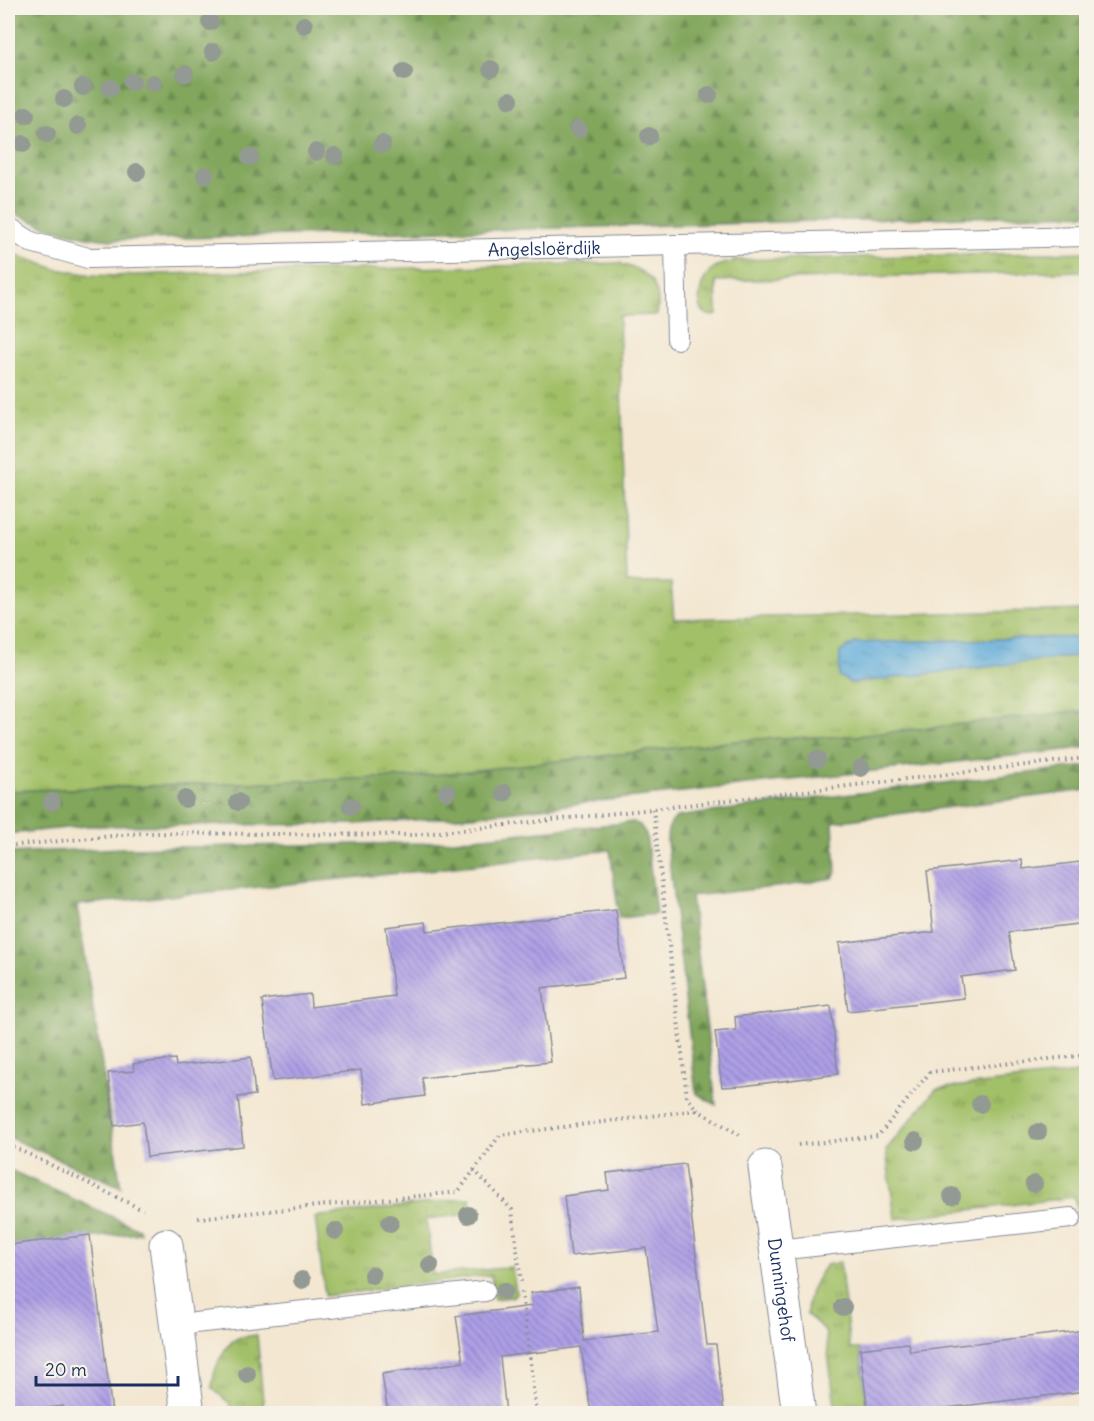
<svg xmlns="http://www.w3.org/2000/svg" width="1094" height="1421" font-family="Delius,sans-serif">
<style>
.grass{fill:url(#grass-tufts);stroke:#5e7862;stroke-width:1.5}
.forest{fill:url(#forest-firs);stroke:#4e6a5d;stroke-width:1.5}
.water{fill:url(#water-ripples);stroke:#3e6e9c;stroke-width:1.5}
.building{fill:url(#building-back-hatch)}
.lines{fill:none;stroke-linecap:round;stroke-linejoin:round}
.service-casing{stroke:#878b98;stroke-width:22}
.minor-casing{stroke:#878b98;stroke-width:35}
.path{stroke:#878b98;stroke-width:4;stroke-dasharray:1.5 4.5;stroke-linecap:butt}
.service{stroke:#fff;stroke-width:20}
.minor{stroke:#fff;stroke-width:33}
.tree{fill:#939993}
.labels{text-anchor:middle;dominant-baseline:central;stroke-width:6;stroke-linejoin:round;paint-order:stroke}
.street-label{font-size:18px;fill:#1b2f5e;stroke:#f7f3e8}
</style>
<defs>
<pattern id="grass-tufts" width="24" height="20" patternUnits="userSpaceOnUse" patternTransform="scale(1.5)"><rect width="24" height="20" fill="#a2c067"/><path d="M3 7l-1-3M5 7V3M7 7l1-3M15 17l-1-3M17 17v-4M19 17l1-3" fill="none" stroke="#839c58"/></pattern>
<pattern id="forest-firs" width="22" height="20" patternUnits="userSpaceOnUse" patternTransform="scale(1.5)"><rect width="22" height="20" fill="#81a65c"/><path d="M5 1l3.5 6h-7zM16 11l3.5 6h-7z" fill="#69884f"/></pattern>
<pattern id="water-ripples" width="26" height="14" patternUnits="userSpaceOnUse" patternTransform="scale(1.5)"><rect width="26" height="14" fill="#61acd9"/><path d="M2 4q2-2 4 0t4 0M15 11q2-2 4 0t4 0" fill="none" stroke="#4f8cb3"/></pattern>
<pattern id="building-back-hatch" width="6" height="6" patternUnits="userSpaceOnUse" patternTransform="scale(1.5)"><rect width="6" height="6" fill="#ae9fe6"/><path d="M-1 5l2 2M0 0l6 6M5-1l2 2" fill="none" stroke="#8d82be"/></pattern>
</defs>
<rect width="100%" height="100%" fill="#f7f3e8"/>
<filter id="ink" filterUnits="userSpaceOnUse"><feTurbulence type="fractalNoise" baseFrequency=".0167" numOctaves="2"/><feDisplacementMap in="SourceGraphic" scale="12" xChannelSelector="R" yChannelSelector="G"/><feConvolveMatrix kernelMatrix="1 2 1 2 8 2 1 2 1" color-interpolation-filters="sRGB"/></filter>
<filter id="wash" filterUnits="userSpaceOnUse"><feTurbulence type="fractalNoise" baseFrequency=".008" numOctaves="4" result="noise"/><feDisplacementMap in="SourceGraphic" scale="24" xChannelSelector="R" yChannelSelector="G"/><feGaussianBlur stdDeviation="1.35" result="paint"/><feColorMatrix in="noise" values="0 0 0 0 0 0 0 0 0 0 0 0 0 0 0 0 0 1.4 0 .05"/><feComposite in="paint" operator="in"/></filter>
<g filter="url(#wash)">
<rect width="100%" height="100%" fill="#f3e7d1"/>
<path class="grass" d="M8,252L56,269L92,275L113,276L163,274L621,263L622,265C649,270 662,287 657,315L619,316L627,583H671L674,619L1086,610V637L855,643L839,676L851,683L1086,655V710L856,736L754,739L415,777L8,791Z
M1086,252V271L716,281L717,314L715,316C691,316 699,283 710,271C716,265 725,263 733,262V260Z
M1086,1072V1233L1080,1234L1075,1197L895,1219L886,1150L936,1089Z
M470,1198L471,1210L478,1209V1213L426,1219L433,1275L512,1267L516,1293L512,1297L494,1299L491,1275L325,1296L315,1217Z
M840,1262L850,1349H860L868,1413H836L825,1330L807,1315C807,1295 815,1280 826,1265Z
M257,1335L264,1413H232L230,1402H228L212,1388C213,1372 222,1346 238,1338C244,1336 251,1336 257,1335Z"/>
<path class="forest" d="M8,8H1086V214L110,240L87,237L52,229L8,211Z
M1086,710V747L1066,750L627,798L472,816L356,824L86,826L8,834V791L415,777L754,739L856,736Z
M1086,766V790L833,822L836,872L833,878L785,886L691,896L716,1105L696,1093L667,842C667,833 668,823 677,817L769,804Z
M633,822L640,825L646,834L656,914L619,918L610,850L401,873L77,905L121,1187L8,1137V853L122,848L424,843Z
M8,1169L139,1229L140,1233L8,1245Z"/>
<path class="water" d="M1086,637V655H1084L851,683L839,676L840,652L855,643Z"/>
<g id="blocks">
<path class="building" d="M1022,860L1023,869L1080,862L1086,923L1009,932L1015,970L961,977L964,998L848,1011L839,943L934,932L927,871Z
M616,910L624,978L542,988L551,1062L519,1065V1067L422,1078L425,1096L365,1104L361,1070L273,1081L262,1000L310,994L311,1007L394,996L386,927L426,922L427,931Z
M831,1006L838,1074L742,1086L722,1087L715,1032L736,1030L735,1017Z
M251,1057L255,1095L238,1097L243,1146L147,1157L143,1122L114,1126L108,1073L134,1071L133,1064L175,1059L176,1066Z
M685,1164L707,1345H716L724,1413H591L581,1347L500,1357L506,1413H388L382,1374L463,1362L456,1316L532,1306L531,1293L579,1287L584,1341L658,1332L646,1248L571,1256L564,1196L609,1190L607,1173Z
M90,1235L112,1413H64L63,1406L8,1413V1245Z
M1086,1330V1391L905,1413H868L860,1349L908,1343L910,1351Z"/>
</g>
</g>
<g filter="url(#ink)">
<use href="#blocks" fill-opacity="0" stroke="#878b98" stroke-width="1.5"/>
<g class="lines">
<g class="service-casing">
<g id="service">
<path id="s1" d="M8,227L31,242L88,258L1086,236"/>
<path d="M675,245L677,339"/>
<path d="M777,1250L1071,1218"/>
<path d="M177,1325L485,1291"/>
</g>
</g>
<g class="minor-casing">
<g id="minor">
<path id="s2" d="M765,1167L799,1414"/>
<path d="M166,1245L188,1414"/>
</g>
</g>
<path class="path" d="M653,809L687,1097L697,1110L740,1135
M8,846L143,833L414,835L653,809L1086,758
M8,1144L143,1210
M798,1145L878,1136L930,1072L1086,1055
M474,1170L512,1210L521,1282
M198,1218L458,1192L500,1135L697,1110
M522,1292L536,1414"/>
<use href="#service" class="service"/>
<use href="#minor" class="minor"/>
</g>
<g class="tree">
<circle cx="210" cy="22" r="9"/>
<circle cx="304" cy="25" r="9"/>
<circle cx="213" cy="52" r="9"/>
<circle cx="491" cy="69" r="9"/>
<circle cx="404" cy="72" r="9"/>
<circle cx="185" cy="74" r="9"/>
<circle cx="132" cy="82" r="9"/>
<circle cx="153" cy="83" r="9"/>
<circle cx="83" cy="87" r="9"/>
<circle cx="110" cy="88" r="9"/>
<circle cx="709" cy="95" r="9"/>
<circle cx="64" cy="99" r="9"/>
<circle cx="510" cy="100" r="9"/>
<circle cx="26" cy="115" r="9"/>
<circle cx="78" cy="126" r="9"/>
<circle cx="578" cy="129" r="9"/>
<circle cx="47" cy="134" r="9"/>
<circle cx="649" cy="136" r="9"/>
<circle cx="23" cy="144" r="9"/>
<circle cx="382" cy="144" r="9"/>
<circle cx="316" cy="152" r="9"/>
<circle cx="335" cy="156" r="9"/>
<circle cx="250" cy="157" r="9"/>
<circle cx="137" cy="172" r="9"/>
<circle cx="205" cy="175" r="9"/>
<circle cx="817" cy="759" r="9"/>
<circle cx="861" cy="768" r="9"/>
<circle cx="447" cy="792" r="9"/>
<circle cx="504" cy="793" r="9"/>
<circle cx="185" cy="799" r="9"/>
<circle cx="52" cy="802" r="9"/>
<circle cx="238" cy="802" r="9"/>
<circle cx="351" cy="806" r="9"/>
<circle cx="980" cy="1104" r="9"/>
<circle cx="1038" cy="1132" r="9"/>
<circle cx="915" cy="1141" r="9"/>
<circle cx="1034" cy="1184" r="9"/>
<circle cx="952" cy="1196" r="9"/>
<circle cx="468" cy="1215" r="9"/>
<circle cx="390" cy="1223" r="9"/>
<circle cx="335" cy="1231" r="9"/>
<circle cx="430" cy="1265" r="9"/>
<circle cx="372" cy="1275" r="9"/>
<circle cx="302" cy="1280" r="9"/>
<circle cx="504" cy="1291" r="9"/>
<circle cx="843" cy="1307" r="9"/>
<circle cx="247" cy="1374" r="9"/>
</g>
</g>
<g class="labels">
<g class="street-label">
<text stroke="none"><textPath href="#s1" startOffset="543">Angelsloërdijk</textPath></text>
<text stroke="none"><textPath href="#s2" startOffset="124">Dunningehof</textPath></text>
</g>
</g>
<rect width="1094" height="1421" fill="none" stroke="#f7f3e8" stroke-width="30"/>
<path d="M36 1376v9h142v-9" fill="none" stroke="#1b2f5e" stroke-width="3"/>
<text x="45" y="1376" font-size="18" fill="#1b2f5e" stroke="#f7f3e8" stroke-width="4.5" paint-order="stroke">20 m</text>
</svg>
